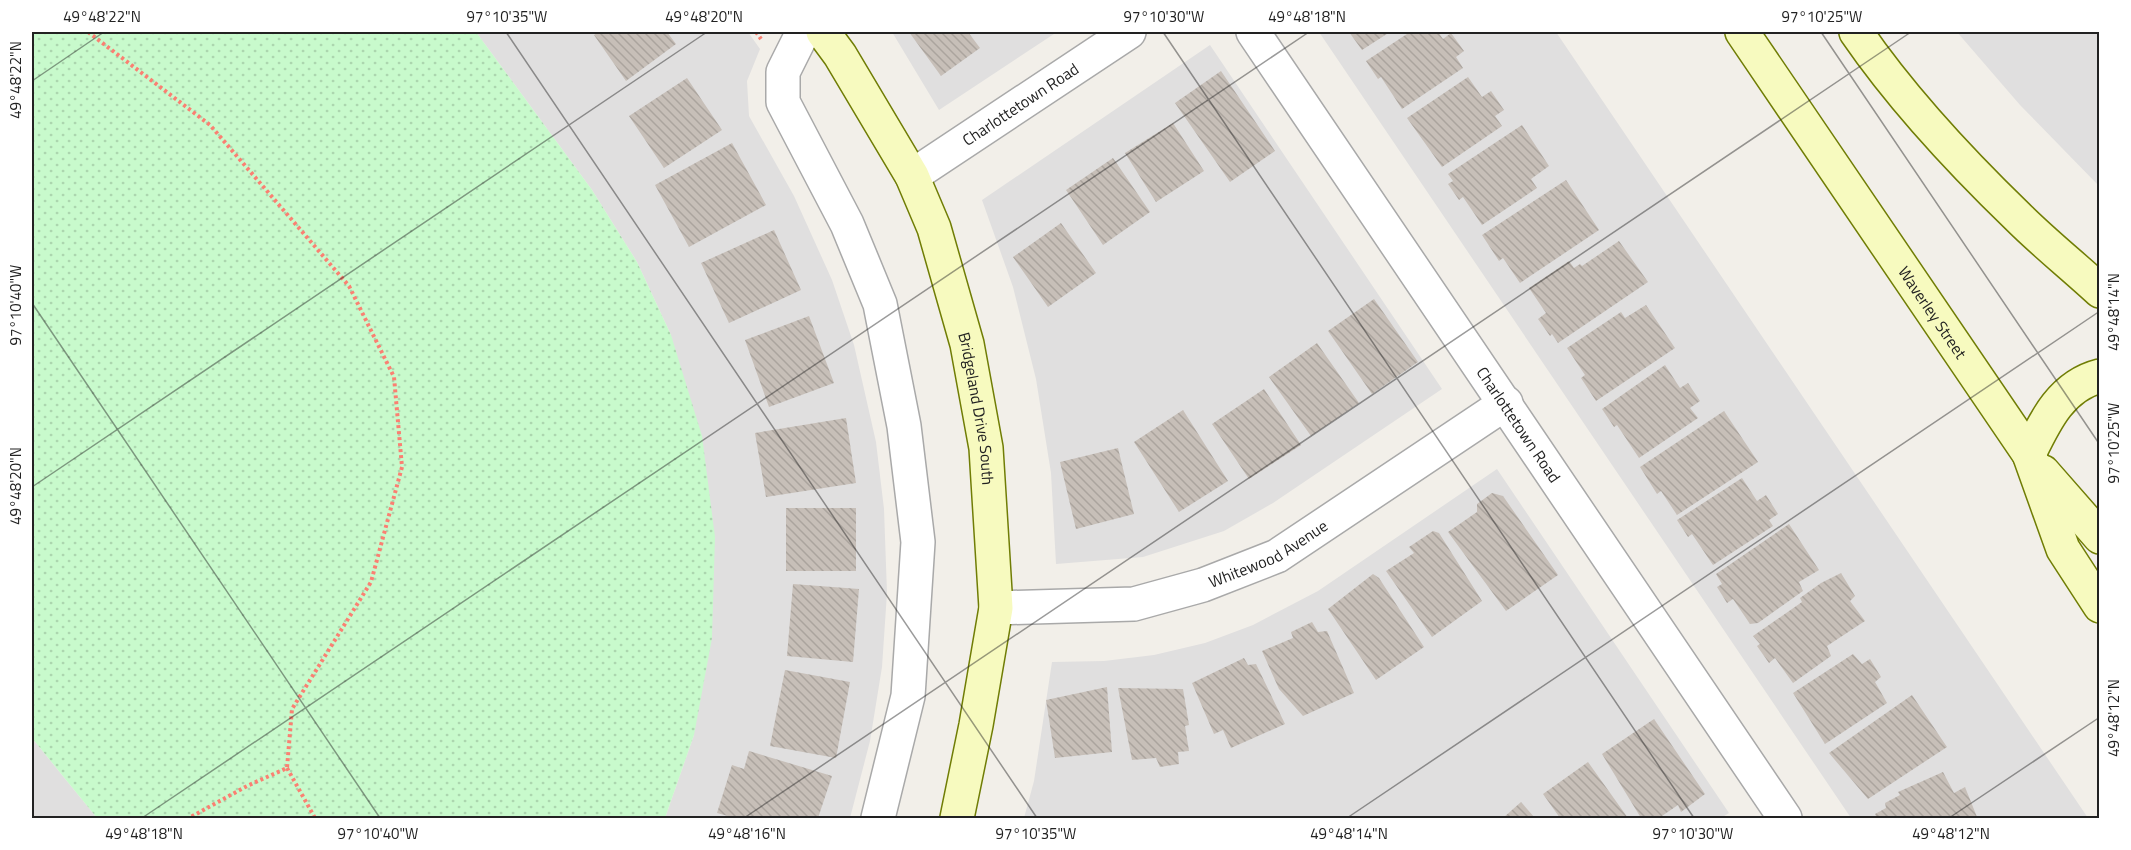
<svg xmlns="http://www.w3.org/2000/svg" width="2131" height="850" font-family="'Titillium Web',sans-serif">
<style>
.residential{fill:#e0dfdf}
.park{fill:url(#park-dots)}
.building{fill:url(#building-back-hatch)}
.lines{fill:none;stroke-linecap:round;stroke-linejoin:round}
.street-casing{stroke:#a9a9a9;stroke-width:36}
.secondary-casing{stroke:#707d05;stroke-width:36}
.path{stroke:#fa8072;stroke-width:4;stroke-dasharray:3 3;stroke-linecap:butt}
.street{stroke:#fff;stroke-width:33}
.secondary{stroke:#f7fabf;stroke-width:33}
.ticks{fill:none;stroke:#222;stroke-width:1.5;stroke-opacity:0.45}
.labels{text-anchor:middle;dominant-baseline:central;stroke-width:6;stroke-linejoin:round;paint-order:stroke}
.street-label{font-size:16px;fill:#222;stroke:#fff}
.neatline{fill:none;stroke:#222;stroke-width:2}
.ticks-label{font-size:15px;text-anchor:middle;fill:#222}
</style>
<defs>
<pattern id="park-dots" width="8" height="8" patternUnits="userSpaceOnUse" patternTransform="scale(1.5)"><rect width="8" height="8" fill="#c8facc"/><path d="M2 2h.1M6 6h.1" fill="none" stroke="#acd6af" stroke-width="1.8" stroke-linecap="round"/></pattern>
<pattern id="building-back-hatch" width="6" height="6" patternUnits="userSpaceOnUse" patternTransform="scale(1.5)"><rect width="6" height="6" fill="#c7bfb8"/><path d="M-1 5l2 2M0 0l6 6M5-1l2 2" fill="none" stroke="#aba49e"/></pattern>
</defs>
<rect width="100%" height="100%" fill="#f2efe9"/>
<path class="residential" d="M476,32H748L760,49L747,81L749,116L794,196L832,280L854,345L876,442L884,509L887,593L882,667L870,741L850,818H665L694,735L671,335L637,262L592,190Z
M892,32H1057L939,110Z
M1319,32H1556L2088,818H1851Z
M1957,32H2099V186L2020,105Z
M1210,45L1442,389L1273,503L1224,531L1143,557L1056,564L1051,473L1036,379L1013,287L982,200Z
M1497,469L1729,813L1721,818H1024L1034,781L1052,662L1104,661L1154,655L1205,643L1253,625L1318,591Z
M32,738L97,818H32Z"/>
<path class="park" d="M32,32H476L592,190L637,262L671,335L702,436L715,537L712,638L694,735L665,818H97L32,738Z"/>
<path class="building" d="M598,32H667L676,44L626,81L594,35Z
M909,32H968L980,48L941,76Z
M1349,32H1390L1362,50Z
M1410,32H1438L1443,39L1451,33L1464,51L1456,57L1463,68L1402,109L1381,77L1378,79L1366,61Z
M1221,71L1275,151L1230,182L1175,103Z
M1468,77L1482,97L1491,91L1504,110L1495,116L1502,126L1442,167L1407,118Z
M687,78L722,130L664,168L629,116Z
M1173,123L1204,171L1156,202L1125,153Z
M1522,125L1549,166L1531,179L1537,188L1482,225L1463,197L1459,200L1448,184L1453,181L1448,174Z
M732,143L766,205L689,247L655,185Z
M1113,158L1150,212L1103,245L1066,190Z
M1566,180L1599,230L1520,283L1503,258L1499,261L1482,235Z
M1061,223L1096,273L1048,307L1013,257Z
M774,230L801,290L729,323L701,263Z
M1619,241L1648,282L1558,343L1552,334L1550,336L1538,319L1546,313L1529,288L1569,261L1574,268L1580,264L1582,266Z
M1374,299L1418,362L1372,394L1328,331Z
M1646,305L1675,348L1596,401L1581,378L1585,375L1567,348L1621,312L1625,318Z
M809,316L834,383L769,407L745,340Z
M1317,343L1359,403L1311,436L1269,377Z
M1665,365L1680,388L1688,383L1700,401L1690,408L1698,418L1639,458L1617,425L1614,427L1602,409Z
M1264,389L1301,445L1249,479L1212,424Z
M1183,410L1228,481L1179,512L1134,442Z
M1724,411L1758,462L1677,515L1661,491L1657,494L1640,467Z
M846,418L856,483L766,497L755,433Z
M1118,448L1134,514L1076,529L1060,462Z
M1742,478L1757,501L1766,495L1778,514L1769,520L1773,526L1713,565L1692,534L1688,537L1677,520Z
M1492,493L1503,496L1558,575L1506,611L1448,532L1477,512V504Z
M786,508H856V571H786Z
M1789,524L1819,570L1799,582L1803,591L1758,623L1750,624L1733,599L1727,603L1717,587L1722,584L1716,574Z
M1433,531L1439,533L1482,601L1432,637L1386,571L1414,553L1409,547Z
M1841,573L1855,596L1850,601L1865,621L1827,646L1831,656L1793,683L1775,658L1769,663L1757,646L1760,644L1753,636L1802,602L1800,598L1821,583Z
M1373,574L1379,578L1424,647L1376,680L1328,609Z
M793,584L859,589L853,662L787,656Z
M1312,622L1318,632L1327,631L1354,693L1303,716L1279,689L1262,651L1293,638L1291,632Z
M1853,654L1862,664L1870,659L1881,677L1875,682L1887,703L1825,744L1793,693Z
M1244,658L1248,665L1256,664L1285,724L1231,748L1223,730L1214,734L1192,683Z
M785,670L850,682L836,758L770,746Z
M1107,687L1112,752L1055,758L1046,700Z
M1118,688L1183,689L1189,725L1185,726L1189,751L1178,752L1179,764L1160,767L1156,758L1132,760Z
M1912,695L1947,747L1868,799L1829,753Z
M1654,719L1705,794L1681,812L1678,805L1659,818H1641L1602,754Z
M749,751L832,776L818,818H735L717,813L732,765L744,769Z
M1588,762L1628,818H1560L1543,794Z
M1943,772L1954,793L1965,787L1977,817L1877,818L1875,814L1886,808L1885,803L1900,795L1898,792Z
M1521,802L1535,818H1503Z"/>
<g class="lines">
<g class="street-casing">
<g id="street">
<path d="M803,32L783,72V102L847,224L880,304L904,426L918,542L908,696L878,818"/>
<path id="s1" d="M1253,32L1785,818"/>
<path id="s2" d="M912,176L1129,32"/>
<path id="s3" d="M996,608L1134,604L1203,585L1277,556L1506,403"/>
</g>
</g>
<g class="secondary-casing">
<g id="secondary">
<path id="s4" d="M823,32L840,55L912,176L934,228L967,344L986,448L996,608L976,725L957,818"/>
<path id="s5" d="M1742,32L2029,454L2063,549L2100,606"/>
<path d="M1856,32C1902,99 1959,160 2018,217C2044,243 2073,266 2100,291"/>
<path d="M2029,454C2045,421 2061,386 2100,376"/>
<path d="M2043,472L2100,537"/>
</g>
</g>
<path class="path" d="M88,32L210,125L349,286L394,377L402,467L371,582L292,709L287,768L247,786L189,818
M756,32L761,39
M287,768L315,818"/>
<use href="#street" class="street"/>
<use href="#secondary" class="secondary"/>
</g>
<path class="ticks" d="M506,32L1037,818M1163,32L1694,818M1821,32L2100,445M32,81L104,32M32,303L380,818M32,487L707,32M142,818L1309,32M744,818L1911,32M1347,818L2100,311M1949,818L2100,717"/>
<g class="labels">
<g class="street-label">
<text stroke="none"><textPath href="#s2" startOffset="130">Charlottetown Road</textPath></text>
<text stroke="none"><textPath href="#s5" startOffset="339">Waverley Street</textPath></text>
<text stroke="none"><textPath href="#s4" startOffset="412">Bridgeland Drive South</textPath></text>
<text stroke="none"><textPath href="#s1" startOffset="474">Charlottetown Road</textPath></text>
<text stroke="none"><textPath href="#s3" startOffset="282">Whitewood Avenue</textPath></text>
</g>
</g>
<rect width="2131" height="850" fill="none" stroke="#ffffff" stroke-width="66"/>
<rect x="33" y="33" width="2065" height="784" class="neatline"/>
<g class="ticks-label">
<text x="102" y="22">49°48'22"N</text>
<text x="507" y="22">97°10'35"W</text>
<text x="704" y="22">49°48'20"N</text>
<text x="1164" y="22">97°10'30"W</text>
<text x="1307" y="22">49°48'18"N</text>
<text x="1822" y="22">97°10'25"W</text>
<text transform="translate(16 80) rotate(-90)" y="5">49°48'22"N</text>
<text transform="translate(16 305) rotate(-90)" y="5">97°10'40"W</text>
<text transform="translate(2114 312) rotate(-90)" y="5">49°48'14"N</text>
<text transform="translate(2114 443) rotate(-90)" y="5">97°10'25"W</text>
<text transform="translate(16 486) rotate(-90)" y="5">49°48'20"N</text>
<text transform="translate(2114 718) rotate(-90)" y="5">49°48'12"N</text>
<text x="144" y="839">49°48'18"N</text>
<text x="378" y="839">97°10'40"W</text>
<text x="747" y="839">49°48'16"N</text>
<text x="1036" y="839">97°10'35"W</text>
<text x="1349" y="839">49°48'14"N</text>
<text x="1693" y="839">97°10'30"W</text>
<text x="1951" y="839">49°48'12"N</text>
</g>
</svg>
